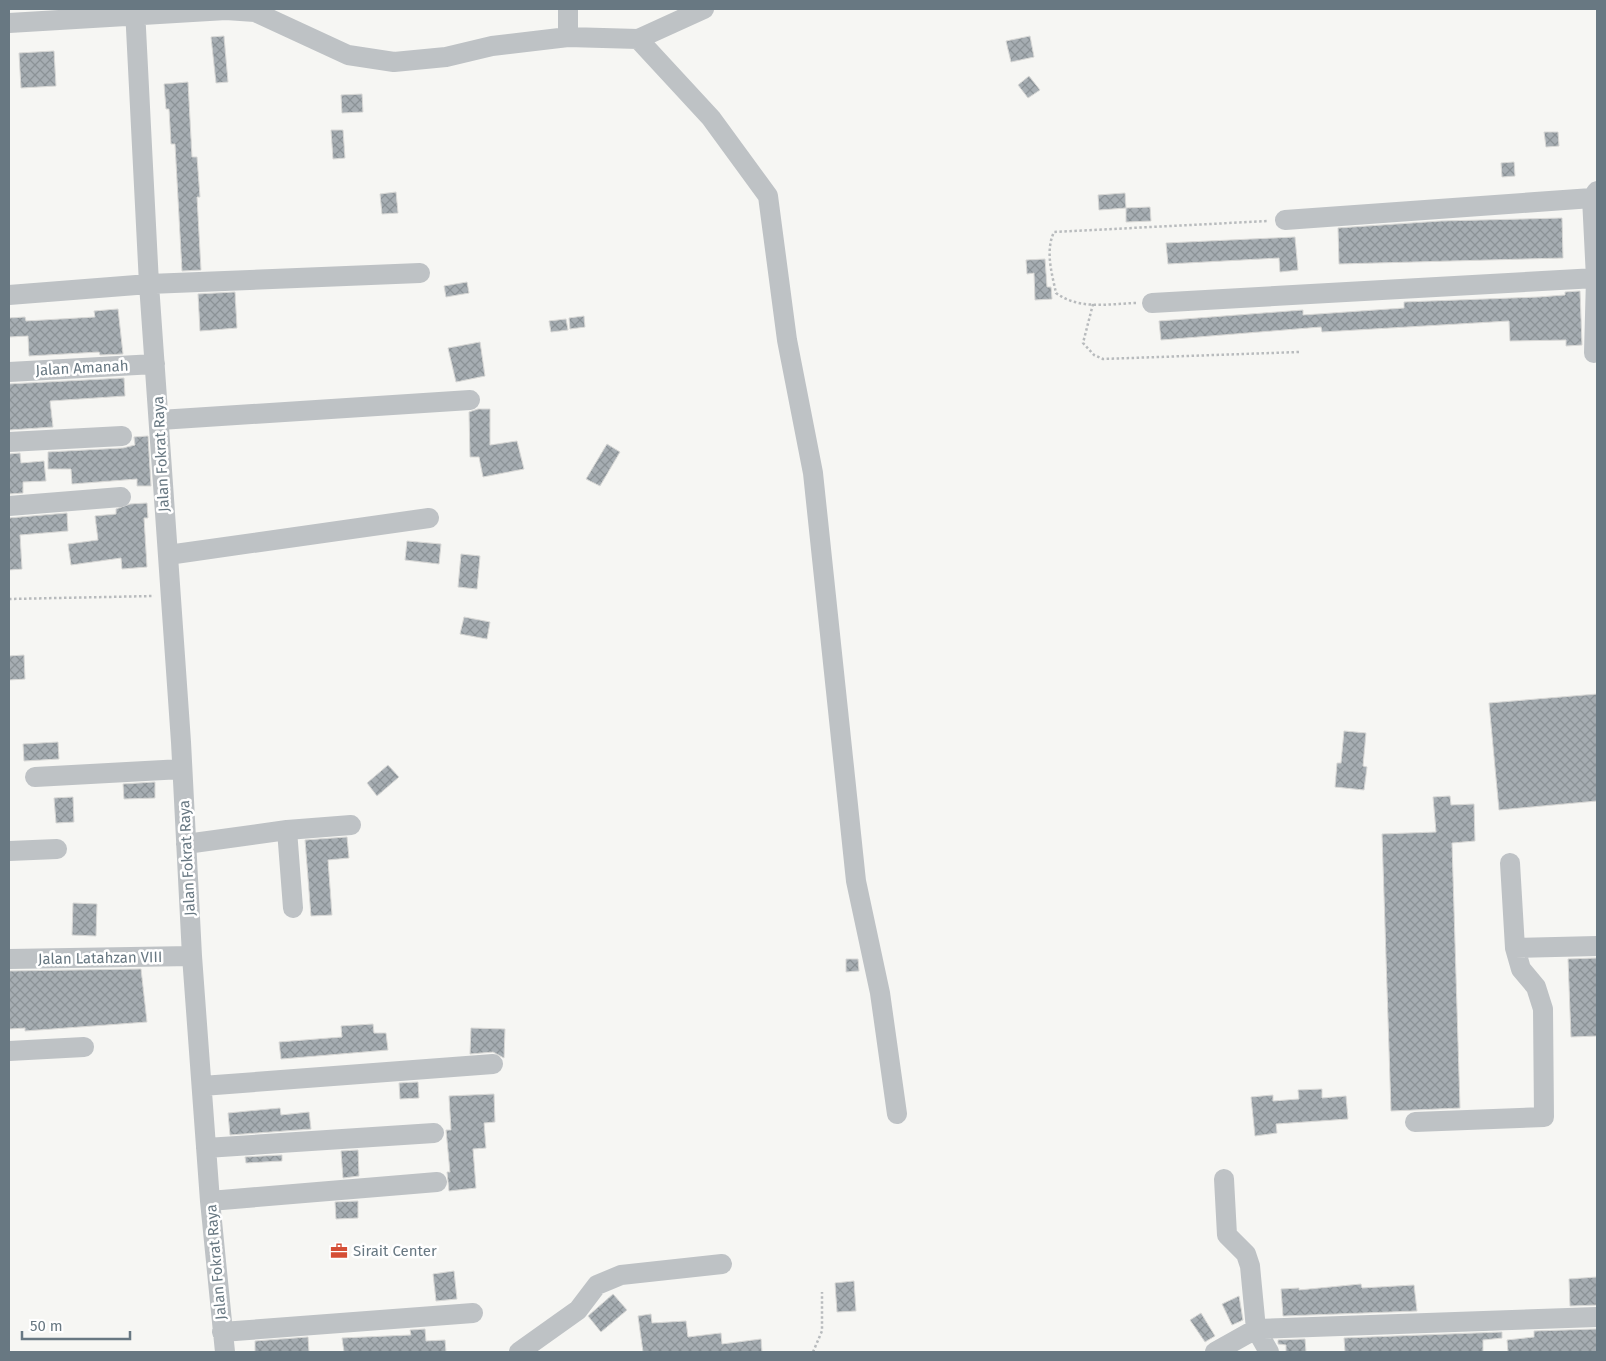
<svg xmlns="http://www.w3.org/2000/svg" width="1606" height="1361" font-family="'Fira Sans',sans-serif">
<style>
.building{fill:url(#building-cross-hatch);stroke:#d8d8d6}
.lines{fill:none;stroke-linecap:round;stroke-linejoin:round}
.path{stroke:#b8bbbd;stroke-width:2.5;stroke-dasharray:2.5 2.5;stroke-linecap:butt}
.minor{stroke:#bec2c5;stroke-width:20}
.labels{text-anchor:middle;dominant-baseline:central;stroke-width:5;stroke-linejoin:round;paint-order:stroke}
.street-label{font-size:15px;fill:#687882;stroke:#fff}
.poi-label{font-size:15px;fill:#687882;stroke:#fff;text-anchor:start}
</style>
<defs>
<pattern id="building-cross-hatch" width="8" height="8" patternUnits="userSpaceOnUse" patternTransform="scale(1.25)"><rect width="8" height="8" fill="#a6adb2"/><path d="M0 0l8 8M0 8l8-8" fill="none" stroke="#8b9296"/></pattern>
</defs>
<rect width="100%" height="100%" fill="#f6f6f3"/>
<path class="building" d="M224,36L228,82L216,83L211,37Z
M1030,36L1034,57L1011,62L1006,41Z
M54,51L56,86L21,88L19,53Z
M1029,76L1040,90L1028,98L1018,85Z
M188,82L192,157H197L200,197H197L201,270L182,271L175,144H171L169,109H166L164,84Z
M362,94L363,112L342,113L341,95Z
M331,130H343L345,158L333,159Z
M1544,132H1558L1559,146L1546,147Z
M1514,162L1515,176L1502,177L1501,163Z
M396,192L398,213L382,214L380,194Z
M1125,193L1126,208L1150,207L1151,221L1126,222V208L1099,210L1098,195Z
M1562,218L1563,258L1339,264L1338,228L1441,221Z
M1295,237L1298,270L1280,272L1279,258L1168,264L1166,243Z
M1045,259L1047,287H1051L1052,299L1035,300L1034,273L1027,274L1026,260Z
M467,282L469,293L446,297L444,286Z
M1580,291L1582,345L1566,346V340L1510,341L1509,321L1322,332L1321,327L1161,340L1159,321L1303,310V315L1404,308V302L1539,297L1565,295V292Z
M235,292L237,328L200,331L198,294Z
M118,309L123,354L100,355L99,352L29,356L28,336L9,337V318L25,317L26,321L95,317L94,311Z
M584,316L585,327L570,329L569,318Z
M566,319L568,330L551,332L549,321Z
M480,342L485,376L456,382L448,348Z
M124,378L125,396L50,401L53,427L9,430V384Z
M478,409H490V445L517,441L524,469L483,477L479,457H470L469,412Z
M148,436L151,486H137V479L72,484L71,469H48V452L123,448L135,445L134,437Z
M607,444L620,452L600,486L586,479Z
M20,453L21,463L44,461L46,481L23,482V493L9,494V454Z
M147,503L148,518H144L147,567L122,569L121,558L71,565L68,544L98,540L95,516L116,514V509L130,504Z
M67,513L68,531L20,535L22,569L9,570V518Z
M407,541L441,544L439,564L405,560Z
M461,554L480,556L477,589L458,587Z
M464,617L490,622L487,639L460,634Z
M24,655L25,679L9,680V656Z
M1597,694V801L1499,810L1489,703Z
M1344,731L1366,733L1363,766L1367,767L1364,790L1335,787L1337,763H1341Z
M58,742L59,759L24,761L23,744Z
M388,765L399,777L377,796L367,783Z
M155,782V798L124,799L123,784Z
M1450,796L1451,805L1474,804L1475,841L1452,843L1460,1108L1391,1111L1382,834L1436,832L1433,797Z
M73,797L74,822L56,823L54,798Z
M347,837L349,858L328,860L332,915L311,916L305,840Z
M73,903L97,904L96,936L72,935Z
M1597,958V1036L1571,1037L1568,959Z
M846,959H858L859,971L846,972Z
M141,969L147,1022L25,1031V1028L9,1029V971Z
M373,1024L374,1033H386L388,1050L281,1059L279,1042L342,1037L341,1026Z
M471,1028L505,1029L504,1058L493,1052L470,1054Z
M418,1082L419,1098L400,1099L399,1083Z
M1322,1089V1098L1346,1096L1348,1119L1276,1124L1277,1133L1255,1136L1251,1097L1273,1095V1101L1299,1099L1298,1090Z
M494,1094L495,1122L484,1123L486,1148L473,1149L476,1188L449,1191L447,1172H450L446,1130H451L449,1096Z
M280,1108L281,1115L309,1112L311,1129L230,1135L228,1113Z
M358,1150L359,1176L343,1178L341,1151Z
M282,1155V1161L246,1163L245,1157Z
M358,1201V1218L336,1219L335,1202Z
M454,1271L457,1299L436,1301L433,1274Z
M1597,1277V1305L1570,1306L1569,1279Z
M854,1281L856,1311L837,1312L835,1283Z
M1361,1284L1362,1288L1414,1285L1417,1311L1283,1316L1281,1289L1299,1288V1290Z
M613,1294L627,1310L601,1332L588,1316Z
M1239,1296L1243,1320L1232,1325L1222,1304Z
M1201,1313L1215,1336L1205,1342L1190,1320Z
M651,1314L652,1323L686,1321L688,1337L721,1333L722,1344L761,1339L762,1352H643L638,1316Z
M425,1329L426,1341L445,1340L446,1352H344L342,1338L411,1335L410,1330Z
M1597,1329V1352H1508L1507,1340L1534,1337V1331Z
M1502,1332V1338L1483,1340V1352H1345L1344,1338Z
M308,1337L309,1352H255V1341Z
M1305,1339L1306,1352H1286V1345L1278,1344V1340Z"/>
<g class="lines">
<path class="path" d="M1136,303C1108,304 1079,310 1056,293C1052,274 1045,251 1054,232L1268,221
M1093,304L1083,343L1094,355L1103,359L1299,352
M9,599L154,596
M813,1352L822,1331V1292"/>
<path class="minor" d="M135,9L149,284L181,742L192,956L210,1201L225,1352
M568,9V37
M9,23L226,10L255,12L348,55L394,62L446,57L492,46L568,37L638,39L704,9
M638,39L711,118L768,196L787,340L813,473L856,881L880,993L897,1114
M1285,220L1592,198
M9,295L149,284L420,273
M1152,303L1596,278
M1594,353L1596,278L1592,198L1597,191
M9,372L155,364
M160,420L470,400
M9,442L122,436
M9,506L121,497
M168,555L429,518
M35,777L182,769
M287,830L293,908
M186,844L287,830L351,825
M9,851L57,849
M1510,863L1515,948L1597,946
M9,959L192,956
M9,1051L84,1047
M202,1086L493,1064
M1415,1122L1544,1117L1543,1009L1536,987L1521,969L1515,948
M206,1148L434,1133
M1224,1179L1227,1235L1246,1254L1250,1266L1256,1329L1269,1352
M210,1201L437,1182
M222,1332L473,1313
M519,1352L578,1310L597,1285L621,1275L722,1264
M1215,1352L1256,1329L1597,1317"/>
</g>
<defs>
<g id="office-bare" transform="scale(1.35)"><path d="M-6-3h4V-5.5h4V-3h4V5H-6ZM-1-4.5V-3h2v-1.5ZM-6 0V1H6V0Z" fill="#d54e35" stroke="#fff" stroke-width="2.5" paint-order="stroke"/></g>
</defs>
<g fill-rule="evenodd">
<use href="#office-bare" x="339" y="1251"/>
</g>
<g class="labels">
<g class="street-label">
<text transform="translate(82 368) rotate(-3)">Jalan Amanah</text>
<text transform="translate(161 454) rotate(-93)">Jalan Fokrat Raya</text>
<text transform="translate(187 858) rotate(-93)">Jalan Fokrat Raya</text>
<text transform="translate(100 958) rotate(-1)">Jalan Latahzan VIII</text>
<text transform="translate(216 1262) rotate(-95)">Jalan Fokrat Raya</text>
</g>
<g class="poi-label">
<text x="353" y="1251">Sirait Center</text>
</g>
</g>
<rect width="1606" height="1361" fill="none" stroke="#687882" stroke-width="20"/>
<path d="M22 1331v8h108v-8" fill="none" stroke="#687882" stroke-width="2.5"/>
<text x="30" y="1331" font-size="15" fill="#687882" stroke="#ffffff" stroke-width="4" paint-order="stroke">50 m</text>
</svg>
